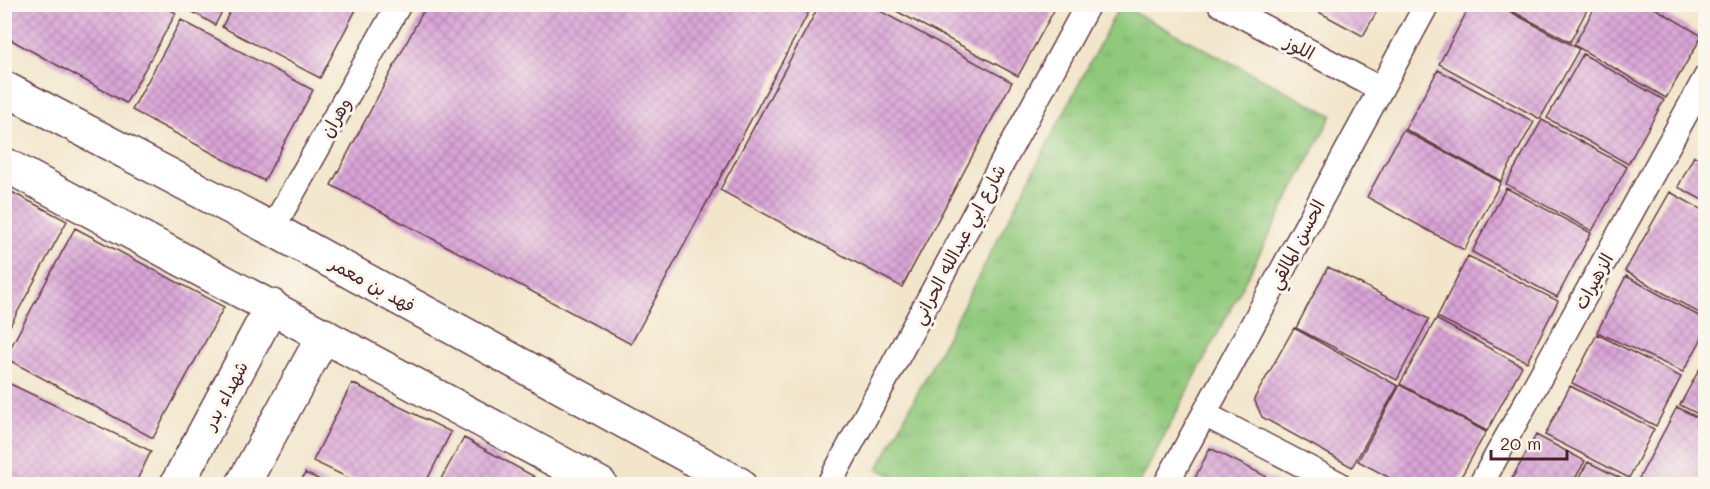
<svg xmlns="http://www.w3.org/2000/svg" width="1710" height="489" font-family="Mali,'Playpen Sans Arabic',sans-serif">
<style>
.park{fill:url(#park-tufts);stroke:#6d7454;stroke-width:1.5}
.building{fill:url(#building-cross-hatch)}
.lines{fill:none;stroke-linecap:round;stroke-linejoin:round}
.street-casing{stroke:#633d43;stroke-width:27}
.secondary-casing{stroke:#633d43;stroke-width:36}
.street{stroke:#fff;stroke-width:24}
.secondary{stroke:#fff;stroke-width:33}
.labels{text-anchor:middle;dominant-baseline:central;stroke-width:6;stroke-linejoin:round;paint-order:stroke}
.street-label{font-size:18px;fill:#4a1f2b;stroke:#fbf7ec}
</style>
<defs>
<pattern id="park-tufts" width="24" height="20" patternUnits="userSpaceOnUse" patternTransform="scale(1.5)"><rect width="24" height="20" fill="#90c97c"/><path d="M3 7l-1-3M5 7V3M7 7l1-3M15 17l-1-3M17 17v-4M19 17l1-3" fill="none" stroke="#7eac6b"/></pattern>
<pattern id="building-cross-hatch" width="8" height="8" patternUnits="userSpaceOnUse" patternTransform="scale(1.5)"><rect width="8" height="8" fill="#d9a4d7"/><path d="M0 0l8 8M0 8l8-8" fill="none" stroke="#b285af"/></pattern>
</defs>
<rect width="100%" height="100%" fill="#fbf7ec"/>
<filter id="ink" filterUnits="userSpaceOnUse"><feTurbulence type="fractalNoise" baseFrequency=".0167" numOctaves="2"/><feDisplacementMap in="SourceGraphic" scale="12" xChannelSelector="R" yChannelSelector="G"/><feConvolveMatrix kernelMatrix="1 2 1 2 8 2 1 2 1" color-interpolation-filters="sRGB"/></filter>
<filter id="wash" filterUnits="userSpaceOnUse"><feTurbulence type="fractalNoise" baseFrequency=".008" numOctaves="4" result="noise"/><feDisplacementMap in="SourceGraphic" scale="24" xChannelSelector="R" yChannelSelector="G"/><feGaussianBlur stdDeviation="1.35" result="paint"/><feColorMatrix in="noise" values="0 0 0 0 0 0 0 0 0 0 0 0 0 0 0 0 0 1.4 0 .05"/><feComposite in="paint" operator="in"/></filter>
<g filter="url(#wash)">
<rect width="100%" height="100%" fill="#f2e5ca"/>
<path class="park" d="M1120,5L1332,115L1139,484H908L878,469Z"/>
<g id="blocks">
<path class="building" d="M9,4H160L176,13L126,103L4,36V13Z
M179,4H226L215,25Z
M234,4H359L320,78L222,27Z
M427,4H813L631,344L331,185Z
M820,4H867L1012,82L902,287L720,190Z
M1304,4H1381L1363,36Z
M1471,4H1496L1579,49L1540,119L1439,64Z
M1499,4H1590L1570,42Z
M1597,4H1648L1702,36L1666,98L1574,45Z
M885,5H1057L1018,76Z
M181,20L313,90L264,181L132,110Z
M1583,54L1664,100L1628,164L1547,118Z
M1438,70L1534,122L1501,181L1405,129Z
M1542,120L1627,167L1592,231L1506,184Z
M1403,130L1501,182L1464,250L1367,197Z
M1694,156L1706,162V202L1678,187Z
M4,188L67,221L4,337Z
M1506,188L1591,233L1557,297L1472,252Z
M1670,192L1706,212V317L1625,271Z
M75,228L224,307L153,438L5,358Z
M1468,256L1558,301L1527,362L1437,317Z
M1328,267L1429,319L1397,380L1296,328Z
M1626,276L1706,320V331L1683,372L1597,332Z
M1436,319L1522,366L1487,431L1400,384Z
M1294,328L1398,386L1352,467L1262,417L1254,399Z
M1597,334L1681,377L1656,426L1572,383Z
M1706,357V418L1680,405Z
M4,381L151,451L135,484H4Z
M352,383L451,432L425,484H361L313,461Z
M1400,385L1486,432L1457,484H1401L1358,461Z
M1570,386L1654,429L1629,478L1545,435Z
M1677,407L1706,422V484H1636Z
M1536,435L1585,461L1572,484H1509Z
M464,438L535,477L530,484H438Z
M1210,448L1281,484H1192Z
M1588,462L1632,484H1575Z
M305,473L329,484H300Z"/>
</g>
</g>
<g filter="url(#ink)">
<use href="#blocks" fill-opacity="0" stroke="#633d43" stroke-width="1.5"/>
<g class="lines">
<g class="street-casing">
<path id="street" d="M1220,4L1380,89
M272,229L399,4
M1204,414L1339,484
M829,484L1088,4
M1166,484L1427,4
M1481,484L1706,77"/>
</g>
<g class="secondary-casing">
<path id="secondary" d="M4,88L272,229L739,484
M4,164L600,484
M177,484L272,306
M243,484L324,335"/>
</g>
<use href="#street" class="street"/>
<use href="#secondary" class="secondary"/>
</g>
</g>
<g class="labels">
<g class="street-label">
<text transform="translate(1300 47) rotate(28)">اللوز</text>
<text transform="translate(335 117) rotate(-61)">وهران</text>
<text transform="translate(958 244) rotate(-62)">شارع ابي عبدالله الحراني</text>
<text transform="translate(1296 244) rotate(-62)">الحسن المالقي</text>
<text transform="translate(1593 281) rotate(-61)">الزهيرات</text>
<text transform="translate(373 284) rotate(29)">فهد بن معمر</text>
<text transform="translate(225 395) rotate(-62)">شهداء بدر</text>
</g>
</g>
<rect width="1710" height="489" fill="none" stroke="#fbf7ec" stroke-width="24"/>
<path d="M1491 450v9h76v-9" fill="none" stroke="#4a1f2b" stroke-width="3"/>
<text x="1500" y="450" font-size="18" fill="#4a1f2b" stroke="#fbf7ec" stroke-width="4.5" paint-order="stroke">20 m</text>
</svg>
